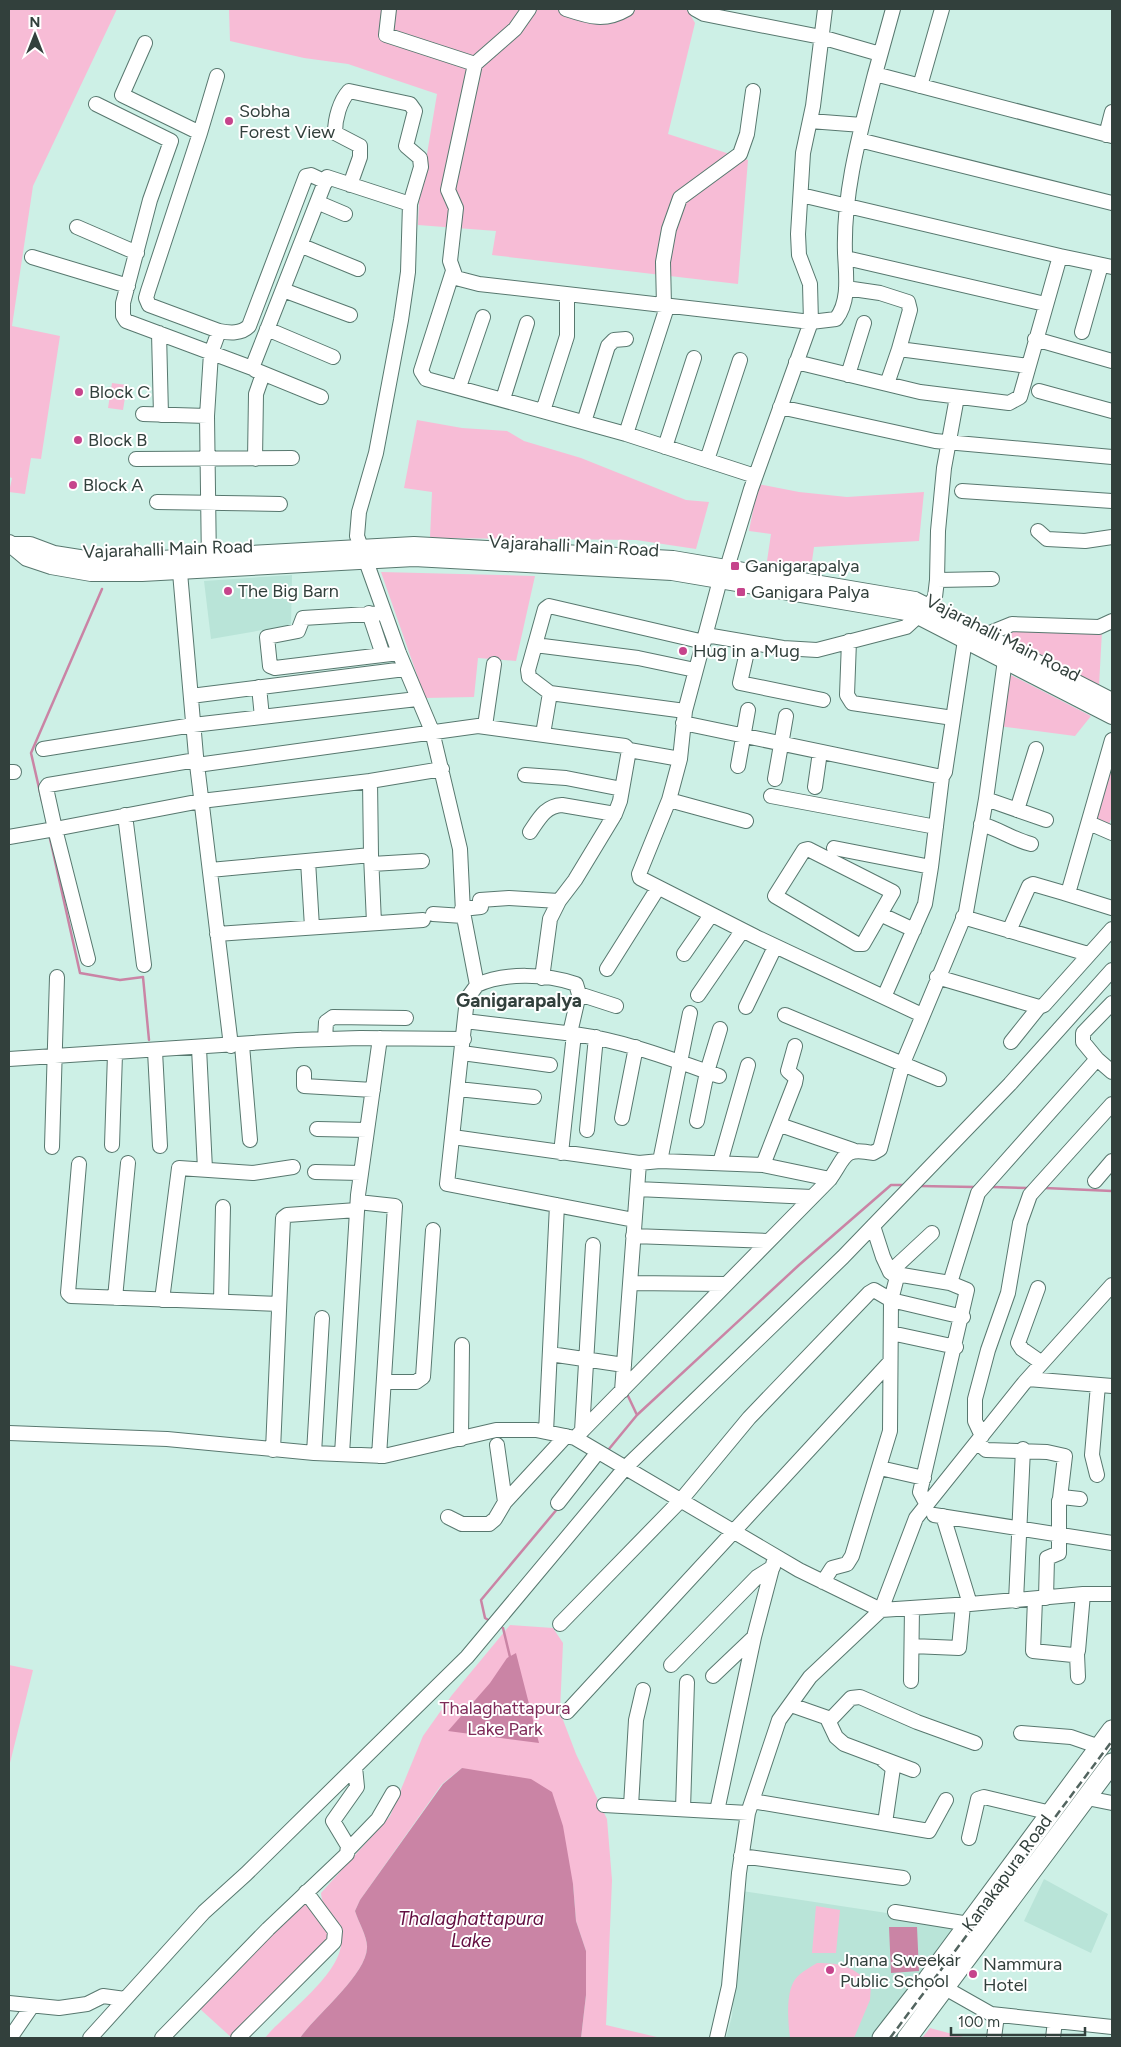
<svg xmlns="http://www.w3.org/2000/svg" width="1121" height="2047" font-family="Figtree,sans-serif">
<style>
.built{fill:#b9e4d8}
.green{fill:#f7bcd6}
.water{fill:#ca84a5}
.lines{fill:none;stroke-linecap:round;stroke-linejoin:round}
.stream{stroke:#ca84a5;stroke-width:2.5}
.minor-casing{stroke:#58786f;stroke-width:16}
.major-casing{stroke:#58786f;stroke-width:18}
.highway-casing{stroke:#58786f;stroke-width:21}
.minor{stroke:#fff;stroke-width:14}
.major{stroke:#fff;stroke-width:16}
.highway{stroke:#fff;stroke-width:19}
.rail{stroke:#52645f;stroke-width:2.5;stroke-dasharray:8 4;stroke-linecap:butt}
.poi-dot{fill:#c6448c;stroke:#fff;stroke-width:2}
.labels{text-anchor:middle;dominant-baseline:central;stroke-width:4;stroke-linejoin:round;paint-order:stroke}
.poi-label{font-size:18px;fill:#32403c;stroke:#fff;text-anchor:start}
.street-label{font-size:18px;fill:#32403c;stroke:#fff}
.park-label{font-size:18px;fill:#7f2b59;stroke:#fff}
.neighbourhood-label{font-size:19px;font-weight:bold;fill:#32403c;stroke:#fff}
.water-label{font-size:19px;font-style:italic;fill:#630e41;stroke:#fff}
</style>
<rect width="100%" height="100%" fill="#cdf0e6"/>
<path class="built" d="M292,575L291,625L211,639L204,581Z
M1044,1879L1108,1914L1091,1953L1024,1921Z
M742,1891L959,1924L874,2038H726L732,2016Z"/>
<path class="green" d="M9,9H117L33,186L12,326L60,336L41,459L31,458L25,494L9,492L12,478L9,477Z
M229,9H687L695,23L668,134L748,160L738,284L492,255L496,231L418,225L419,202L437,94L348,64L304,58L230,41Z
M112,383L127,385L123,410L108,408Z
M417,420L462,428L507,431L524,441L581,458L686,500L709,502L696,549L636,540L430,538L432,492L404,488Z
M758,484L799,492L847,497L924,492L919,541L814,547L811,568L767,561L771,534L749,531Z
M381,572L535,576L516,661L478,658L474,697L425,698Z
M1017,627L1102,631L1099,686L1002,635Z
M1007,673L1091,716L1075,736L998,726Z
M1112,762V816L1108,827L1093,821Z
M510,1625L553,1628L563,1643L560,1712L576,1754L607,1819L612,1880L606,2025L661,2038H581L586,1995V1951L576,1921L573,1884L462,1768L442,1784L360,1900L355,1911C358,1921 368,1938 367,1948C366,1975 316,2015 300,2038H265C284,2014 351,1968 340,1934C336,1919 322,1910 321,1893L390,1816L423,1736L452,1695Z
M9,1665L33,1670L9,1767Z
M306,1900L331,1939L232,2038L200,2009Z
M816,1906L840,1910L836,1953H812Z
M817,1963C842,1963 853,1966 871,1985L870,2000L854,2038H790C788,2023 786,1997 793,1983C797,1974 809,1968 817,1963Z
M930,2028L967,2038H922Z"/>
<path class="water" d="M516,1653L539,1743L448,1731L490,1683L507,1658Z
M462,1768L531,1779L552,1792L563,1826L573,1884L576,1921L586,1951V1995L581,2038H300C316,2015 366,1975 367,1948C368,1938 358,1921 355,1911L360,1900L443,1784Z
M889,1927H917L919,1971L891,1973Z"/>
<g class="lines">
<path class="stream" d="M42,801L31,753L102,589
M49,834L80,973L120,980L143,977L149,1040
M919,1186L975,1187
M993,1187L1027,1188
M1045,1188L1112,1191
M628,1396L637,1415
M609,1449L637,1415L799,1265L891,1185H906
M490,1621L485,1618L481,1600L558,1508
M499,1626L503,1628L510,1657"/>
<g class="minor-casing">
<path id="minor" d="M389,9L386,35L475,64L448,190L456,208L450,261L456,278L479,284L811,322L751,489L727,568L720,580L685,711L680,759L669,800L639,874L640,878L756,937L922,1015
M566,9C590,17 605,22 627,9
M695,9L704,14L821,37L880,54
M825,9L813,106L803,153L798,234L799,255L810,284L811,322L836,319C850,301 846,275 845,253C843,192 860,133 875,74L1112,136
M145,43L122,95L200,133L148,291L146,298L149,305L219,331C230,333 241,334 249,326L306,176L311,175L326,182
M475,64L515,29L529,9
M875,74L893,9
M920,86L942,9
M96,104L171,141L150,200L123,303V316L126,321L252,368L327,177L410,204L408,272L401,320L376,453L359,512L357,536L399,653L432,731L460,849L463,912L477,985L469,996L466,1008L447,1184L634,1220
M810,121L862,125
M200,133L217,76
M1106,135L1112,112
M859,140L1112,203
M350,185L360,157V146L335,133C335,118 340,101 349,91L410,104L415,111L406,146L420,158L421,167L410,204
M801,195L1060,256
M319,203L345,214
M77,227L137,253
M302,246L358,269
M32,257L128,286
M846,258L1045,304
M453,271L421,371L426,379L626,434L755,476
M846,288L880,293L908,302L910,310L899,349
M283,290L350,315
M664,306L663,262L669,229L680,198L740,154L747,134L753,91
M267,329L333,357
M1082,332L1101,265
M159,333L161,415
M1035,339L1112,361
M796,362L920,392L1009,403L1020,397L1060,256L1112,267
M255,370L321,397
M848,375L864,323
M887,384L899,349L1028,366
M459,387L483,317
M1039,391L1112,411
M503,399L527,323
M780,407L935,441L1112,457
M543,411L567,336V295
M143,414L207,416
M584,422L608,346L614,340L626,339
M626,434L667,307
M665,447L694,358
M136,459L292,458
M255,459L256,394L263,374
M707,460L740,360
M962,491L1112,501
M157,502L280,504
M1038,531L1047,539L1085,541L1112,537
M179,561L196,756L231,1046
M209,565L207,416L211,353L219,331
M937,580L992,579
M369,613L383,655
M384,613L303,618L298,631L267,637L270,666L275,668L399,653
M706,635L783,648L817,650L906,627L929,606L935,597L937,580L938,531L944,468L957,397
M985,635L1012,624L1099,627L1112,621
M849,641L847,695L852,703L953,718
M749,643L740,683L823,700
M535,645L638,658L695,670
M259,687L262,717
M550,693L685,711
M191,696L405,669
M683,723L942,777L945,772L965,640
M485,726L494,664
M543,734L550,693L529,677L528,670L545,609L549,606L704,642
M43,749L193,725L417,699
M629,750L680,759
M196,760L48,785L46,788L55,829L201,801L370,781L371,855L210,870
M197,765L478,726L625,746L629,750L620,801L615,814L575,880L559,901L550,919L542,978
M738,766L748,710
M9,772H14
M525,775L566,778L622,789
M775,779L786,716
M370,781L442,769
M815,787L820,752
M771,796L936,827
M986,799L1046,820
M669,800L746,821
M1017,810L1036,749
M125,815L144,965
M1089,823L1112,833
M981,824C999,829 1014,840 1031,844
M530,832C539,819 545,806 562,805L615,814
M9,837L55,829L88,959
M834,848L931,867L942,777
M808,849L893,892L863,944H857L775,896L804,850Z
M371,855L374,923
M308,861L312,927
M372,864L422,861
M1064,893L1112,908
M462,909L481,907L480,900L509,898L559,901
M433,914L463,916
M882,915L914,930
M963,917L1088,954
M1009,931L1029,886L1033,884L1064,893L1069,890L1112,740
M217,934L423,920
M684,954L711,915
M607,969L658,888
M937,977L1039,1007L1044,1005L1112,929
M477,985C505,972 547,974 576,984L579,994L570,1033
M579,994L616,1006
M698,995L742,931
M884,997L925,904L931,867
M746,1007L775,947
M785,1015L939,1079
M465,1021L574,1034L561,1153
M574,1034C625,1041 671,1059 719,1076
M325,1039L326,1022L333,1017L406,1018
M1011,1042L1039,1007
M242,1045L250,1140
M199,1048L205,1169
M155,1051L160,1146
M462,1053L550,1065
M9,1059L297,1040L360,1038L464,1039
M1097,1059L1083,1042V1033L1112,1003
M304,1073V1086L373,1090
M458,1089L534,1097
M622,1118L636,1047
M697,1121L707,1072L720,1029
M780,1125L853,1150
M317,1129L367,1130
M587,1130L596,1037
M453,1137L639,1163L660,1161L763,1165L830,1179
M112,1145L115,1054
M52,1147L57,977
M660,1161L690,1013
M720,1163L748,1065
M79,1164L68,1293L71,1296L279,1304
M763,1165L795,1083L796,1078L788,1071L795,1046
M315,1172L361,1173
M1095,1181L1112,1161
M637,1189L812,1197
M358,1202L395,1206L379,1456
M873,1226L883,1257L890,1272L897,1277L902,1275L950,1283L967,1290L920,1492L927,1505
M633,1236L768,1241
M890,1272L932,1233
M630,1283L726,1284
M950,1283L978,1193L1097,1059L1112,1072
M1038,1288L1018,1343L1022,1349L1042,1363
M115,1298L128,1163
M162,1300L179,1168L253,1173L293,1167
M221,1301L223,1207
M891,1333L956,1347
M550,1354L624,1365
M1028,1379L1112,1386
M384,1382H416L423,1377L433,1230
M622,1391L639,1163
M582,1431L593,1245
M546,1432L557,1205
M9,1433L167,1439L314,1453L384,1456L496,1430H536L575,1438L799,1570L881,1610L916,1518L1024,1383L1112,1285
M982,1436L975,1421V1399L988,1350L1008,1293L1020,1223L1030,1195L1112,1104
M575,1438L830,1179C846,1156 843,1147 873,1153L880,1149L903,1063L966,912L986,799L1005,660
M461,1439L462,1345
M977,1442L986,1450L1047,1452L1065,1456L1060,1498
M497,1445L505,1502
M273,1450L283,1218L287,1215L357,1210
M314,1453L322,1318
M342,1454L358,1195L380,1038
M880,1468L924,1478
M1097,1475L1092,1455L1098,1385
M558,1503L598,1452
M934,1515L1112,1543
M943,1516L970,1604L1083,1594H1112
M448,1517L462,1524H489L495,1519L505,1502L566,1436
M823,1582L832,1568L847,1564L852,1556L890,1431L891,1300L897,1277
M1046,1598L1047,1558L1059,1553V1501L1062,1497L1080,1499
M1035,1599L1033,1651L1073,1655L1078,1651L1083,1594
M1016,1601L1023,1449
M560,1624L681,1500L749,1418L869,1293L874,1290L891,1300L963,1317
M912,1646L959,1648L963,1605
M1077,1654L1078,1677
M671,1665L757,1577L773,1567
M713,1676L754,1637
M911,1681L912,1608
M791,1705L831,1719L851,1698L860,1697L917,1722L975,1743
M567,1712L890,1362
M827,1718L836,1737L844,1744L913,1770
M1021,1733L1071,1737L1100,1747
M883,1760L893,1768L885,1823
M1087,1798L1112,1803
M752,1801L929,1831L946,1800
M604,1805L748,1813
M631,1806L636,1720L643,1690
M683,1809L687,1682
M717,1811L754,1637L775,1557
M969,1838L978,1799L984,1797L1051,1813
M348,1850L378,1819L393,1793
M741,1856L903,1878
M895,1912L969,1924
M938,1984L991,2014L1112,2027
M9,2003L59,2008L87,2004L103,1996L125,1999
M10,2038L32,2006
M90,2038L204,1912L246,1874L467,1657L625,1468L843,1257L1010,1084L1112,970
M162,2038L268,1929L347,1854L348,1846L333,1821L357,1787L355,1767
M238,2038L334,1942L335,1931L306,1892
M717,2038L729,1986L739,1873L748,1813L779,1720L810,1677L881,1610L970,1604
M994,2038L997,2015
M1053,2038L1055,2021"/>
</g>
<g class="major-casing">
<path id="major" d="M9,543L27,558L51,566L91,573H142L414,558L672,572L912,613L1112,716
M13,545H30L54,554L92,560H142L414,545L673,559L915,600L1112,701"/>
</g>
<g class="highway-casing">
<path id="highway" d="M882,2038L928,1979L1112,1730
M907,2038L1112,1763"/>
</g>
<use href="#minor" class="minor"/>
<use href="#major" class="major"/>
<use href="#highway" class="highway"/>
<path class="rail" d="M890,2038L1112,1741"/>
</g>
<g class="poi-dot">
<circle cx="229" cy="121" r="5"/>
<circle cx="79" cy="392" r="5"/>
<circle cx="78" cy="440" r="5"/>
<circle cx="73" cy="485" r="5"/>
<rect x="730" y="561" width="10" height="10" rx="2.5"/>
<circle cx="228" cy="591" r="5"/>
<rect x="736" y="587" width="10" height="10" rx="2.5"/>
<circle cx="683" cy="651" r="5"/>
<circle cx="830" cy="1970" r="5"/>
<circle cx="973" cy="1974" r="5"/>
</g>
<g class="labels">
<g class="poi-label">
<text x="239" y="111">Sobha<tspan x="239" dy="21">Forest View</tspan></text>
<text x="89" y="392">Block C</text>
<text x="88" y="440">Block B</text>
<text x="83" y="485">Block A</text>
<text x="745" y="566">Ganigarapalya</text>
<text x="238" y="591">The Big Barn</text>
<text x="751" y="592">Ganigara Palya</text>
<text x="693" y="651">Hug in a Mug</text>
<text x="840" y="1960">Jnana Sweekar<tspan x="840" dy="21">Public School</tspan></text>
<text x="983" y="1964">Nammura<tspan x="983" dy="21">Hotel</tspan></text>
</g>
<g class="street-label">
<text transform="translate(574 546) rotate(3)">Vajarahalli Main Road</text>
<text transform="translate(168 549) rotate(-2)">Vajarahalli Main Road</text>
<text transform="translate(1003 638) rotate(27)">Vajarahalli Main Road</text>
<text transform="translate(1007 1873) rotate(-54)">Kanakapura Road</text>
</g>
<g class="park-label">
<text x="505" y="1708">Thalaghattapura<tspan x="505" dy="21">Lake Park</tspan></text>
</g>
<g class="neighbourhood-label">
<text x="519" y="1000">Ganigarapalya</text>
</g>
<g class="water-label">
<text x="471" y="1918">Thalaghattapura<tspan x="471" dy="22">Lake</tspan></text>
</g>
</g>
<rect width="1121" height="2047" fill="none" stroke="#32403c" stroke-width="20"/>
<g transform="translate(35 35)" stroke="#ffffff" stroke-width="4" paint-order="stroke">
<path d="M0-4L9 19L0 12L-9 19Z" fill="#32403c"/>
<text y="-8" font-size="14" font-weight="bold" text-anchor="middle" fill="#32403c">N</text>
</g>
<path d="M951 2027v8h134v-8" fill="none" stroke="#32403c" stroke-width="2.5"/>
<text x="958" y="2027" font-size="15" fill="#32403c" stroke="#ffffff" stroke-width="4" paint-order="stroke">100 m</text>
</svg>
